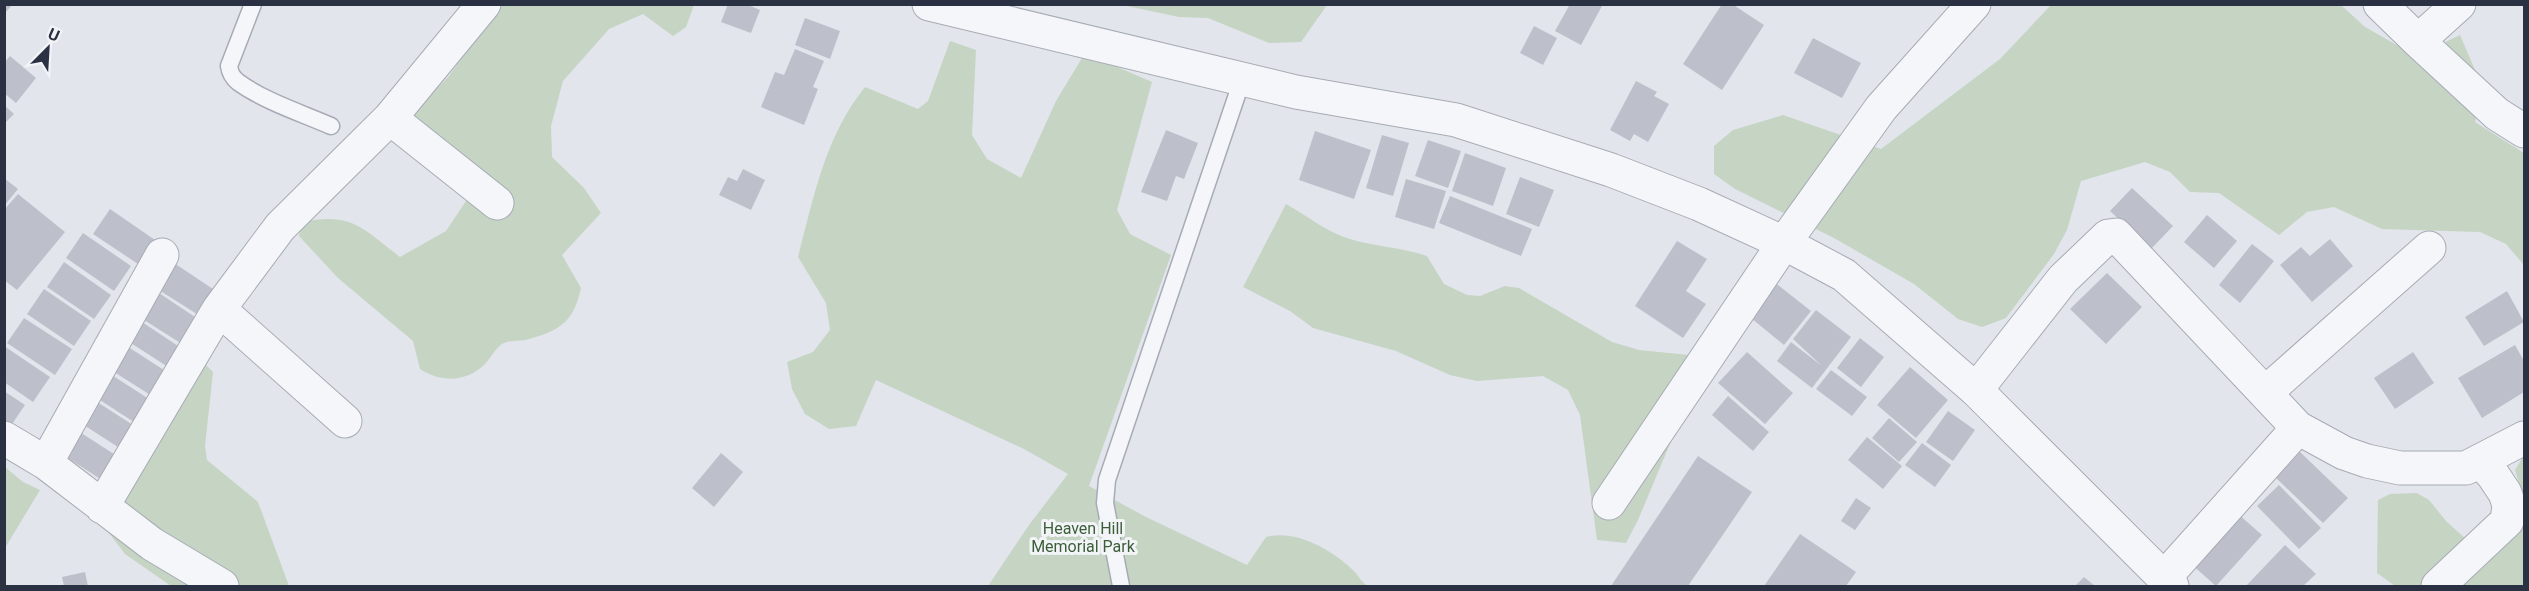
<svg xmlns="http://www.w3.org/2000/svg" width="2529" height="591" font-family="Roboto,sans-serif">
<style>
.green{fill:#c6d4c4}
.building{fill:#bdc0ca}
.lines{fill:none;stroke-linecap:round;stroke-linejoin:round}
.service-casing{stroke:#a7abb5;stroke-width:19}
.minor-casing{stroke:#a7abb5;stroke-width:35}
.tertiary-casing{stroke:#a7abb5;stroke-width:35}
.service{stroke:#f5f6f9;stroke-width:16}
.minor{stroke:#f5f6f9;stroke-width:33}
.tertiary{stroke:#f5f6f9;stroke-width:33}
.labels{text-anchor:middle;dominant-baseline:central;stroke-width:6;stroke-linejoin:round;paint-order:stroke}
.park-label{font-size:16px;fill:#3b5e38;stroke:#f2f4f8}
</style>
<rect width="100%" height="100%" fill="#e2e5eb"/>
<path class="green" d="M500,5H694L686,27L673,36L643,14L609,29L563,81L551,126L552,157L584,188L601,213L562,255L581,288C574,320 562,330 529,339C521,342 511,339 502,344C495,349 490,359 484,365C465,383 440,382 420,369L413,341L338,278L299,236L302,222C352,212 362,228 400,257L446,231L478,183L412,114L449,76Z
M1122,5H1327L1301,42L1269,43L1208,18L1179,17Z
M2051,5H2341L2365,27L2416,56L2460,35L2484,91L2475,122L2524,153V265L2506,244L2480,232L2382,229L2334,207L2307,212L2279,235L2219,193L2190,192L2170,172L2145,162L2081,181L2067,230L2054,254L2006,318L1982,327L1958,319L1914,284L1834,238L1735,189L1714,174V146L1733,130L1783,115L1881,149L2000,59Z
M950,41L976,50L972,135L987,159L1021,178L1056,101L1085,53L1152,82L1117,210L1130,234L1171,255L1089,486L1146,517L1247,565L1266,537C1296,529 1333,550 1355,572C1359,577 1362,582 1367,586H988L1029,525L1068,474L1024,449L876,380L856,426L829,429L805,414L792,389L787,362L813,352L830,330L826,303L798,257C814,196 825,137 865,87L918,109L928,101Z
M1286,204C1306,215 1328,233 1350,239C1376,247 1401,247 1427,256L1444,284L1467,295L1480,296L1505,286L1519,288L1612,342L1639,350L1689,355L1709,372L1672,439L1638,520L1626,543L1597,540L1580,415L1568,390L1543,376L1477,381L1450,375L1396,351L1313,328L1290,311L1243,287Z
M205,364L213,372L205,446L207,460L258,502L289,586H171L125,554L102,524Z
M2524,455V499L2515,470Z
M5,467L23,482L40,490L5,548Z
M2417,493L2429,500L2446,521L2468,541L2524,508V586H2395L2377,573L2378,500L2390,494Z"/>
<path class="building" d="M4,4H13L4,14Z
M728,4H746L760,10L751,33L721,22Z
M1570,4H1603L1581,45L1555,31Z
M1722,4H1732L1764,25L1722,90L1683,64Z
M805,18L840,31L830,59L795,45Z
M1534,26L1557,38L1543,65L1520,53Z
M1813,38L1861,63L1842,98L1794,73Z
M795,49L824,61L813,87L818,89L804,125L761,107L775,72L784,75Z
M10,56L36,78L16,103L4,93V63Z
M1636,81L1657,92L1654,96L1669,104L1648,142L1634,134L1630,141L1610,130Z
M4,105L14,114L4,124Z
M1166,130L1198,143L1184,179L1176,176L1167,201L1141,192Z
M1315,131L1371,150L1354,199L1299,180Z
M1382,135L1409,143L1393,196L1366,188Z
M1428,140L1461,151L1448,188L1415,176Z
M1465,153L1506,168L1493,206L1452,191Z
M743,169L765,180L751,210L719,195L728,177L737,181Z
M1520,177L1554,190L1539,227L1506,214Z
M4,178L18,189L4,206Z
M1406,179L1446,191L1434,229L1395,217Z
M2132,188L2173,226L2151,249L2110,211Z
M18,194L65,232L17,290L4,280V210Z
M1450,196L1532,229L1521,256L1439,223Z
M110,209L158,242L141,266L93,234Z
M2207,215L2237,241L2214,268L2184,242Z
M83,233L131,266L114,291L66,258Z
M2330,239L2353,266L2312,302L2280,265L2301,247L2310,256Z
M1677,241L1707,259L1686,291L1706,304L1683,338L1635,306Z
M2252,244L2274,261L2240,303L2219,285Z
M168,259L216,291L200,316L151,285Z
M64,262L111,295L94,319L47,287Z
M2107,273L2142,307L2106,344L2070,309Z
M1773,281L1811,311L1784,345L1746,314Z
M150,287L198,319L182,344L133,313Z
M44,289L91,321L74,346L27,314Z
M2507,291L2524,322L2484,346L2465,317Z
M1816,310L1851,337L1812,388L1777,361L1791,342L1822,366L1793,339Z
M133,316L181,348L168,367L120,336Z
M24,318L72,349L55,375L7,343Z
M1860,338L1884,357L1861,387L1837,368Z
M119,341L167,372L152,396L103,365Z
M2515,345L2524,361V392L2482,418L2458,378Z
M4,346L50,377L33,402L4,382Z
M1747,352L1793,393L1765,424L1718,383Z
M2413,352L2434,383L2395,409L2374,378Z
M1910,367L1948,400L1916,438L1877,405Z
M104,370L152,401L137,424L89,393Z
M1831,370L1867,397L1852,416L1816,389Z
M4,391L25,405L8,430L4,427Z
M88,396L136,427L121,449L73,418Z
M1728,396L1769,432L1753,451L1712,415Z
M1948,411L1975,430L1953,461L1926,442Z
M1889,418L1917,442L1899,462L1872,438Z
M72,427L120,458L105,482L57,451Z
M1867,437L1902,466L1883,489L1848,460Z
M1922,443L1951,465L1935,487L1905,465Z
M2300,452L2348,498L2323,523L2276,478Z
M721,453L743,472L714,507L692,488Z
M1698,456L1752,492L1688,586H1611Z
M2279,485L2321,528L2299,549L2257,506Z
M1856,498L1871,508L1855,530L1841,521Z
M2237,513L2262,535L2216,586L2191,564Z
M1800,534L1856,572L1846,586H1764Z
M2285,545L2316,574L2303,586H2246Z
M85,572L88,586H64L62,577Z
M2084,577L2095,586H2075Z"/>
<g class="lines">
<g class="service-casing">
<path id="service" d="M253,4L229,66C230,73 232,77 238,82C264,101 301,113 331,126
M1121,586L1105,503L1107,480L1242,80"/>
</g>
<g class="minor-casing">
<path id="minor" d="M2380,4L2418,41L2459,4
M2418,41L2497,114L2524,131
M390,118L497,203
M219,309L345,421
M1976,390L2063,279L2108,236L2116,235L2298,428L2344,453L2367,461L2400,468H2466L2524,438
M2265,393L2429,248
M4,438L46,463L152,544L222,586
M46,463L162,255
M1609,503L1784,243L1881,108L1974,4
M102,507L219,309L280,227L390,118L484,4
M2164,578L2298,428
M2438,586L2507,521L2509,505L2505,493L2493,475L2480,461"/>
</g>
<g class="tertiary-casing">
<path id="tertiary" d="M929,4L1296,92L1456,120L1611,170L1699,204L1784,243L1844,275L1976,390L2172,586"/>
</g>
<use href="#service" class="service"/>
<use href="#minor" class="minor"/>
<use href="#tertiary" class="tertiary"/>
</g>
<g class="labels">
<g class="park-label">
<text x="1083" y="528">Heaven Hill<tspan x="1083" dy="18">Memorial Park</tspan></text>
</g>
</g>
<rect width="2529" height="591" fill="none" stroke="#2a3143" stroke-width="12"/>
<g transform="translate(48 48) rotate(24)" stroke="#f2f4f8" stroke-width="4.5" paint-order="stroke">
<path d="M0-4.5L10 22L0 15L-10 22Z" fill="#2a3143"/>
<text y="-9" font-size="16" font-weight="bold" text-anchor="middle" fill="#2a3143">U</text>
</g>
</svg>
